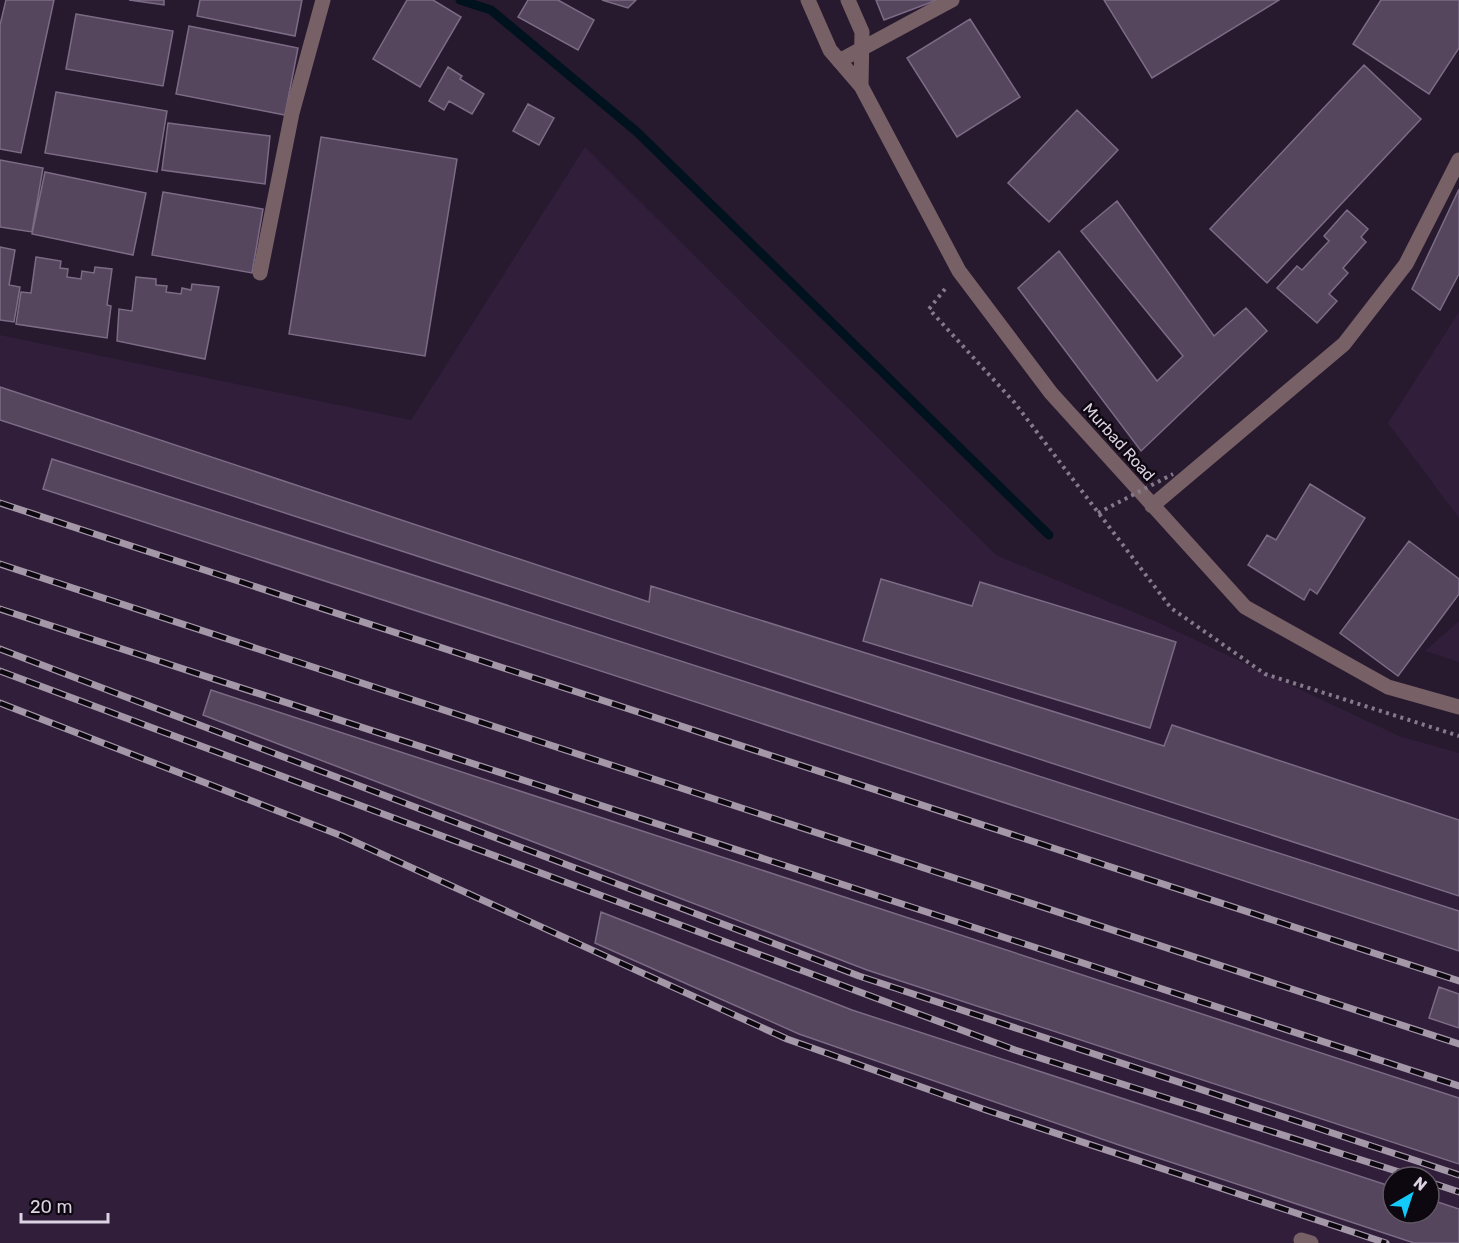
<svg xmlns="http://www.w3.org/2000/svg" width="1459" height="1243" font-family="Rubik,sans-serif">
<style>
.built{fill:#311e3a;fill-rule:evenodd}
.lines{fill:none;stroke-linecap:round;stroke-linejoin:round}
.stream{stroke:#00121d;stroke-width:9}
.building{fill:#55455d;stroke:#7c6b85;stroke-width:1.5}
.path{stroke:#857a8b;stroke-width:4;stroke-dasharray:3 4.5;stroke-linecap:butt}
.minor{stroke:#786166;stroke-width:15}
.rail-casing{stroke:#a397a8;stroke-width:7}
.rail{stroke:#0d0710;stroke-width:4.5;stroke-dasharray:14;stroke-linecap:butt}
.path-bridge{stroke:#857a8b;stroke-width:4;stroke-dasharray:3 4.5;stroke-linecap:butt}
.labels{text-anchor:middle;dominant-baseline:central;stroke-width:5;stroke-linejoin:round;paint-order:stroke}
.street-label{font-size:16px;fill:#dcd2e1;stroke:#0d0710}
</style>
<rect width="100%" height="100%" fill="#27192e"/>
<path class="built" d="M585,147L996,555L1155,621L1399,736L1459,753V1243H0V335L411,420ZM1393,1177H1429V1213H1393Z
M1459,312V518L1388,423Z
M1459,621V662L1425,651Z"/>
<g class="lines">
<path class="stream" d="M460,0L491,10L637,132L1049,535"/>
</g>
<path class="building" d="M6,0H54L21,153L0,149V25Z
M129,0H164V5Z
M200,0H302L295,36L197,16Z
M407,0H433L461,17L420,87L373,59Z
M528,0H558L594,20L578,50L518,17Z
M602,0H636L628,8Z
M876,0H937L884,20Z
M1104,0H1279L1152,78Z
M1381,0H1459V48L1429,94L1353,44Z
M76,14L173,31L163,86L66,69Z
M970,19L1020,97L957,137L907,58Z
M189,26L298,48L285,115L176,94Z
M1364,65L1421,119L1267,283L1210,229Z
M448,67L462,76L460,79L484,94L472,114L449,101L444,110L429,101Z
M56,92L167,111L157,172L45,153Z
M528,104L554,118L539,145L513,131Z
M1077,110L1118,150L1049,222L1008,183Z
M168,123L270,136L265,184L162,170Z
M321,137L457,159L425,356L289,334Z
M0,160L43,168L32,232L0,227Z
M45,172L146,193L133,255L32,234Z
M1459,189V274L1440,310L1412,289Z
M163,192L263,209L252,273L152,255Z
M1117,201L1214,336L1246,308L1267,331L1141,451L1018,288L1059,251L1157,381L1183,356L1081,231Z
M1347,210L1368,229L1361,237L1366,242L1343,268L1348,273L1329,294L1337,301L1317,323L1277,288L1297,266L1302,270L1329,241L1324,236Z
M0,247L15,250L9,285L20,287L14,322L0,320Z
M36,257L61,261L60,268L68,269L67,277L81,279L82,271L94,273L95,267L112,269L107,305L111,306L107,338L16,324L21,292L31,293Z
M136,277L156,279V285L167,286L166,292L181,294L182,288L191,290L192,284L219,287L205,359L117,341L119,309L132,311Z
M0,387L649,602L651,586L1164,746L1172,725L1459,820V896L0,420Z
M52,459L1459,911V951L43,489Z
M1310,484L1365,518L1317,594L1310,589L1304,600L1248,565L1267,535L1276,540Z
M1409,541L1459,579V594L1398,676L1340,633Z
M881,579L972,606L980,582L1176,642L1150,728L863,641Z
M211,690L1459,1098V1164L867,970L203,715Z
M601,912L852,1010L1393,1187V1213H1429V1199L1459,1209V1243H1414L1119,1145L799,1034L595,943Z
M1439,987L1459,994V1028L1429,1018Z"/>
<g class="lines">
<path class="path" d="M945,289L929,309L1014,402L1171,608L1265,674L1459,736"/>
<path class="minor" d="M808,0L830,50L861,86L959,271L1051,393L1245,607L1388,687L1459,707
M848,0L862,32L861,86
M839,61L952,0
M260,273L292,113L323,0
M1152,506L1344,344L1406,264L1459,160
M1301,1240L1311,1243"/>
<g class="rail-casing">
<path id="rail" d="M0,503L1459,981
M0,564L1459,1044
M0,609L1459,1086
M0,649L859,976L1459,1175
M0,671L1015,1050L1415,1177
M0,703L342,836L787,1039L986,1110L1386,1243
M1429,1182L1459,1192"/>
</g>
<use href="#rail" class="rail"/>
<path class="path-bridge" d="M1098,513L1173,474"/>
</g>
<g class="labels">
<g class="street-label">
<text transform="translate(1119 442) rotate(48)">Murbad Road</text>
</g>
</g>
<g transform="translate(1411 1195) rotate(39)"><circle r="28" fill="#0d0710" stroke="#605864" stroke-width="1.5"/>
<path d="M0-4.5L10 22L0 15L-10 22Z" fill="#12cafb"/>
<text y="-9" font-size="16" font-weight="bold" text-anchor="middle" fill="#dcd2e1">N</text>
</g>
<path d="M21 1213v9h87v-9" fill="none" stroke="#dcd2e1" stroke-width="3"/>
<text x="30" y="1213" font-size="18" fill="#dcd2e1" stroke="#0d0710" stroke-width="4.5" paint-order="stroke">20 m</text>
</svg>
